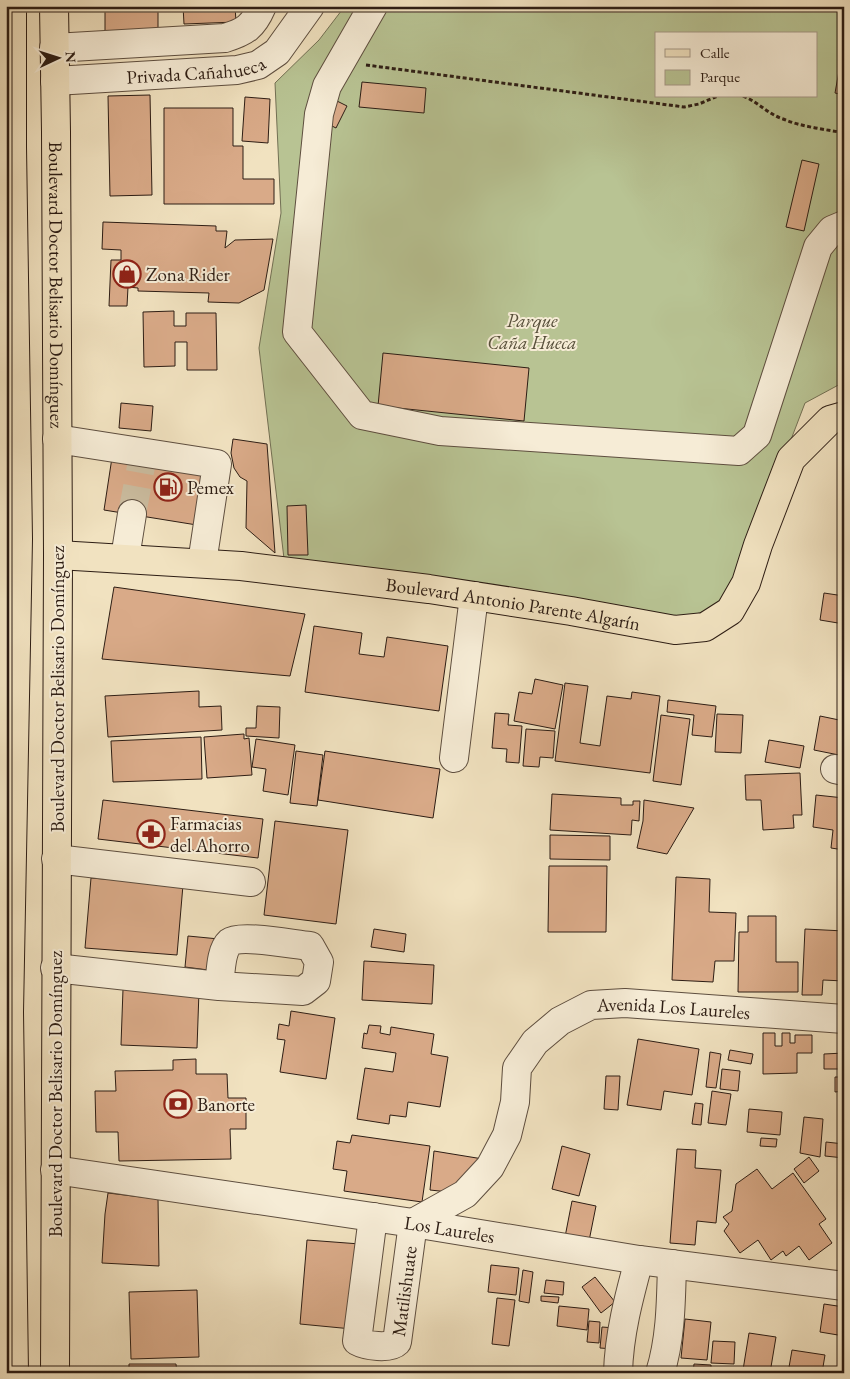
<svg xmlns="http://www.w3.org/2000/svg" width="850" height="1379" font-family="'EB Garamond',serif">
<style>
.green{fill:#b8c393;stroke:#727054;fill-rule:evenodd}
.building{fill:#d9aa88;stroke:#2d1d14}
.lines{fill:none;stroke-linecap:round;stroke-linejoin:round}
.minor-tunnel{stroke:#cabb9e;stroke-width:28;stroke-dasharray:28 14;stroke-linecap:butt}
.minor-casing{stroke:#5e4e3f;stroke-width:30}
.major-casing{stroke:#2d1d14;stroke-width:30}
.path{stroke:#2d1d14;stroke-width:3;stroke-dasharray:4 2.5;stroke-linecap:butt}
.minor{stroke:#f6ecd6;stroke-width:28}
.major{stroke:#f1e2c0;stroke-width:28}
.labels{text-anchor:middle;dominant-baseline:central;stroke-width:4;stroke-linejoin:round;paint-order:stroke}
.street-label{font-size:19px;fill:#2d1d14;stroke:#f6ecd6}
.poi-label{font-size:19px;fill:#2d1d14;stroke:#f6ecd6;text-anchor:start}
.park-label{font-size:19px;font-style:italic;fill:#574f3a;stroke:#f6ecd6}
</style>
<rect width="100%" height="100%" fill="#f1e2c0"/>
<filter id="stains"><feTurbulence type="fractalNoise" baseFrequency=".004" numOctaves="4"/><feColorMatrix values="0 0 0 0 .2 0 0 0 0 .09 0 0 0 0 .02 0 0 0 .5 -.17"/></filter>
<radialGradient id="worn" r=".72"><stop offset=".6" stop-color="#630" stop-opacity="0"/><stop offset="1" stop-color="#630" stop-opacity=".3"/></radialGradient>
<path class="green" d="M345,6H844V382L805,403L728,604L680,619L285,567L259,348L281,213L275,83L319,40ZM656,34H816V96H656Z"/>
<path class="building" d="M105,6H158V36H105Z
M183,6H235L236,22L184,24Z
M844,43V95L835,93Z
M362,82L426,88L424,113L359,107Z
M150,95L152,195L110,196L108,96Z
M245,97L270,99L268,143L242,141Z
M335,100L347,106L336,128L324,122Z
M164,108H233V146H243V179H274V204H164Z
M802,160L819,164L804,231L786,227Z
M103,222L216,226V231H227L225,248L235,240L273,239L264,290L239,303L208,302L209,293L138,291V288L128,287L127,306H109L111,260H121V250L102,249Z
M174,311V326H186V313H216L217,370H187V342H175V366L144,367L143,312Z
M383,353L529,368L524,421L378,406Z
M121,403L153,406L151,431L119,428Z
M233,439L267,444L275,553L246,528L247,481L240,477L234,468L231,453Z
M113,451L212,467L203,526L104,510Z
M306,505L308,555H288L287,506Z
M114,587L305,614L290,676L102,659Z
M824,593L844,596V624L820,620Z
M314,626L362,633L359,654L384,657L387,637L448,646L439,711L305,692Z
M535,679L563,685L555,729L514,721L519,692L532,694Z
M565,683L588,686L580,743L600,746L607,696L631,699L632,692L660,696L650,773L555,761Z
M199,691V707L221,706L222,730L108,737L105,696Z
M668,700L716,706L712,737L692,735L694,715L667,712Z
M257,706L280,707L279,738L246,736V728H256Z
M495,713L509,714L508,725L522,726L519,763L506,762L507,749L492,748Z
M717,714L743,715L741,753L715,752Z
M661,715L690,719L681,785L653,781Z
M820,716L844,721V756L814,750Z
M526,729L555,731L553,758L540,757L539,767L523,766Z
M244,734V739L249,738L252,775L207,778L204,737Z
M201,737L202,779L113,782L111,741Z
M256,739L295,745L288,795L263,791L266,769L252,767Z
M769,740L804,746L800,768L765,762Z
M296,751L323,755L317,806L290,803Z
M325,751L440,769L433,818L318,800Z
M800,773L802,815H793L794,828L763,830L761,800H746L745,775Z
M552,794L621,798V805H633V801H640L639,821L632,820L631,835L550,830Z
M816,795L844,798V850L831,848L833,830L813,827Z
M103,800L263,819L258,858L98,839Z
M644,800L694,808L667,854L637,848L643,821Z
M275,821L348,830L336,924L264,915Z
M550,835L610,836V860L550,859Z
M549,866H607L606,932H548Z
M676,877L710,879L709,912L736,913L734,961H715L713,982L672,980Z
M91,878L183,885L177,955L85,948Z
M748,916H776V962H798V992H738L739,932H748Z
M374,929L406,934L404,952L371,947Z
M805,929L844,931V981L823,980L822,995H802Z
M188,936L219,939L216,971L185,967Z
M364,961L434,965L432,1004L362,1000Z
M123,989L199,991L197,1048L121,1045Z
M291,1011L335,1018L326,1079L280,1072L285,1040L277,1039L279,1024L289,1026Z
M369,1025L381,1026L380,1033L390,1035L391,1027L434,1034L431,1054L448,1057L440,1107L408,1102L406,1117L390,1115L389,1124L357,1119L365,1068L393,1072L396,1053L362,1048L364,1033L367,1034Z
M763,1033H775V1046H782V1033H790V1043H795V1035H812V1053H797V1073L763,1074Z
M638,1039L699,1049L692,1095L664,1091L661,1110L627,1105Z
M730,1050L753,1054L751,1064L728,1060Z
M710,1052L721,1054L716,1088L706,1087Z
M844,1053V1069H824V1054Z
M196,1059V1074H227L228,1098H246V1129H230L231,1159L119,1161L118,1132H96L95,1091H116L115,1071L173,1070V1060Z
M722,1069L740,1071L738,1091L720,1089Z
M843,1072L844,1091L835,1092V1077H843Z
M606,1076H620L618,1110L604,1109Z
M712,1091L731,1094L726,1125L708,1123Z
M695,1103L703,1104L701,1125L692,1124Z
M749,1109L782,1112L780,1135L747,1132Z
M804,1117L823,1119L820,1157L800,1153Z
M352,1135L430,1146L422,1202L344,1191L347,1171L333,1169L337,1141L350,1143Z
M761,1138L777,1139L776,1147L760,1146Z
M826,1142L844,1144V1158L825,1156Z
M562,1146L590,1154L579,1196L552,1189Z
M677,1149L696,1150L695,1168L721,1170L716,1223L697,1221L695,1245L670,1243Z
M434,1151L489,1160L458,1193L430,1190Z
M809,1157L819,1171L804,1183L794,1169Z
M757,1169L772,1189L793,1173L826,1219L819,1224L832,1243L809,1260L799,1246L786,1256L783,1251L771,1260L758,1240L740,1253L724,1231L729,1224L723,1217L732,1211L736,1184Z
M108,1193L158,1199L159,1266L102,1263L105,1214Z
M572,1201L596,1206L589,1241L565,1237Z
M307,1240L360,1244L352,1329L300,1324Z
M491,1265L519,1268L516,1295L488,1292Z
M523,1270L533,1272L529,1303L519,1301Z
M595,1277L615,1302L601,1313L582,1287Z
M546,1280L564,1282L563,1295L544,1293Z
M197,1290L199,1357L131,1359L129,1292Z
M541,1296L559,1297L558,1303L541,1301Z
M497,1298L515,1300L509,1346L492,1344Z
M824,1304L844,1307V1336L820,1332Z
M559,1306L589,1309L587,1330L557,1326Z
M685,1319L711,1322L707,1360L681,1358Z
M589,1321L600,1322L599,1343L587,1342Z
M602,1327L615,1328L614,1349L600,1348Z
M749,1333L776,1337L770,1373L743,1370Z
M713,1341L735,1342L734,1364L711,1363Z
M792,1350L825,1355L822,1373H788Z
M129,1364H176L177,1373H129Z
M694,1364L711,1365V1373H693Z
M474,1368L499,1371V1373H473Z"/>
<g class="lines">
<path class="minor-tunnel" d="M132,514L143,456"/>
<g class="minor-casing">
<g id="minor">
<path d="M373,6L327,86L319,114L297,332L362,415L440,431L739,451L757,435L818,247L832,230L844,225"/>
<path d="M54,48L225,38C245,32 253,27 262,6"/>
<path id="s1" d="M55,81L237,70L258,65L277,52L310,6"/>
<path d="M57,439L217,464L202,563"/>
<path d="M125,558L132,514"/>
<path d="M454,758L474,596"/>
<path d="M835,769L844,771"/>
<path d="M56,859L251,882"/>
<path d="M55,968L219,986L303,991L316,981L319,962L310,946C296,945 240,934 230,942C220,951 221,974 219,986"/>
<path id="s2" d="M55,1170L413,1223L639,1260L844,1286"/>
<path id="s3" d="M373,1217L357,1341C366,1346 390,1349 397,1342L413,1223L465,1194L490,1167L507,1135L515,1102L517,1068L535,1042L560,1021L591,1005L625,1003L844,1019"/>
<path d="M618,1373C619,1334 629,1297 639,1260"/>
<path d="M660,1373C671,1338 671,1300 672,1264"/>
</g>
</g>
<g class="major-casing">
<g id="major">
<path d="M12,6V147L18,539L9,1012L14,1373"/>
<path id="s4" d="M54,6L56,132L58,555L55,1373"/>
<path id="s5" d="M58,555L241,566L429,589L571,611L675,630L705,627L730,611L746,583L758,545L791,459L830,420L844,416"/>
</g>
</g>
<path class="path" d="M366,65L684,107L699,104L718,96
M743,96C758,102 768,114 783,119C802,127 824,129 844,133"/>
<use href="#minor" class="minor"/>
<use href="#major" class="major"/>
</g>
<defs>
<g id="shop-ring" transform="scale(1.4375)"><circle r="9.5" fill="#f6ecd6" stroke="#8f2418" stroke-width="1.5"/><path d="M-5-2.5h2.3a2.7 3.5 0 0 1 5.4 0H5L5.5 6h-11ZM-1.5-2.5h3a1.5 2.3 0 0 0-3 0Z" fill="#8f2418"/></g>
<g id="fuel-ring" transform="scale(1.4375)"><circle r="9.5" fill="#f6ecd6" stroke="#8f2418" stroke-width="1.5"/><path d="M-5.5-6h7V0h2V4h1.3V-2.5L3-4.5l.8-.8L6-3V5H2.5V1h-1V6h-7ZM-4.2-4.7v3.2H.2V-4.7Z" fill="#8f2418"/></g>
<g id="pharmacy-ring" transform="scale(1.4375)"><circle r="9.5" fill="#f6ecd6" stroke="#8f2418" stroke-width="1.5"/><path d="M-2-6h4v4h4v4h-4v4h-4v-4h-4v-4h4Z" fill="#8f2418"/></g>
<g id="bank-ring" transform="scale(1.4375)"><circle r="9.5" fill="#f6ecd6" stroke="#8f2418" stroke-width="1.5"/><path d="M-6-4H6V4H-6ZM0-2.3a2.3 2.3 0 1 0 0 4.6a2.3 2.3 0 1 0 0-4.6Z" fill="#8f2418"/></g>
</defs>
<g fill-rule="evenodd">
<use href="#shop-ring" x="127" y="274"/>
<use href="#fuel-ring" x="168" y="487"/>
<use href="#pharmacy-ring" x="151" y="834"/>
<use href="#bank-ring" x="178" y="1104"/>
</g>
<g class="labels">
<g class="street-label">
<text stroke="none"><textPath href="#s1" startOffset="141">Privada Cañahueca</textPath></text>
<text stroke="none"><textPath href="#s4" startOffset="279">Boulevard Doctor Belisario Domínguez</textPath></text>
<text stroke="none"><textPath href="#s5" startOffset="458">Boulevard Antonio Parente Algarín</textPath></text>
<text transform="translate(57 689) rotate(-90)">Boulevard Doctor Belisario Domínguez</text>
<text stroke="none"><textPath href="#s3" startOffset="669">Avenida Los Laureles</textPath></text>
<text transform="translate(55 1094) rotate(-90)">Boulevard Doctor Belisario Domínguez</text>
<text stroke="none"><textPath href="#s2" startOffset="399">Los Laureles</textPath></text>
<text stroke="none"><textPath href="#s3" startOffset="218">Matilishuate</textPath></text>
</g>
<g class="poi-label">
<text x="146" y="274">Zona Rider</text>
<text x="187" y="487">Pemex</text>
<text x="170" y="823">Farmacias<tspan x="170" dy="22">del Ahorro</tspan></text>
<text x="197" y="1104">Banorte</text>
</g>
<g class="park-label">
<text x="532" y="320">Parque<tspan x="532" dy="22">Caña Hueca</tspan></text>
</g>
</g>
<rect width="850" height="1379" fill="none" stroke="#f1e2c0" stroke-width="25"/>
<rect x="8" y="8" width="835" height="1364" fill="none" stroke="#2d1d14" stroke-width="2.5"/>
<rect x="12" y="12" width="825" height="1354" fill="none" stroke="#2d1d14"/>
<rect x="655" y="32" width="162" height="65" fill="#f6ecd6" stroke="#a69988"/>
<rect x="665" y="49" width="25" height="8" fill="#f1e2c0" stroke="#a69988"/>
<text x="700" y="58" font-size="15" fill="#2d1d14">Calle</text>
<rect x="665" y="70" width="25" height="15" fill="#b8c393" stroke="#a69988"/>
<text x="700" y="82" font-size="15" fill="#2d1d14">Parque</text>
<g transform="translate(58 58) rotate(86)" stroke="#f6ecd6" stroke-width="4" paint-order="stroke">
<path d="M0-4L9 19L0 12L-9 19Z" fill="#2d1d14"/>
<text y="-8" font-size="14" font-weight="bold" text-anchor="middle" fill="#2d1d14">N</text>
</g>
<rect width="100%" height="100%" filter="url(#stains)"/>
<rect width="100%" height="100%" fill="url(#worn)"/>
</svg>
